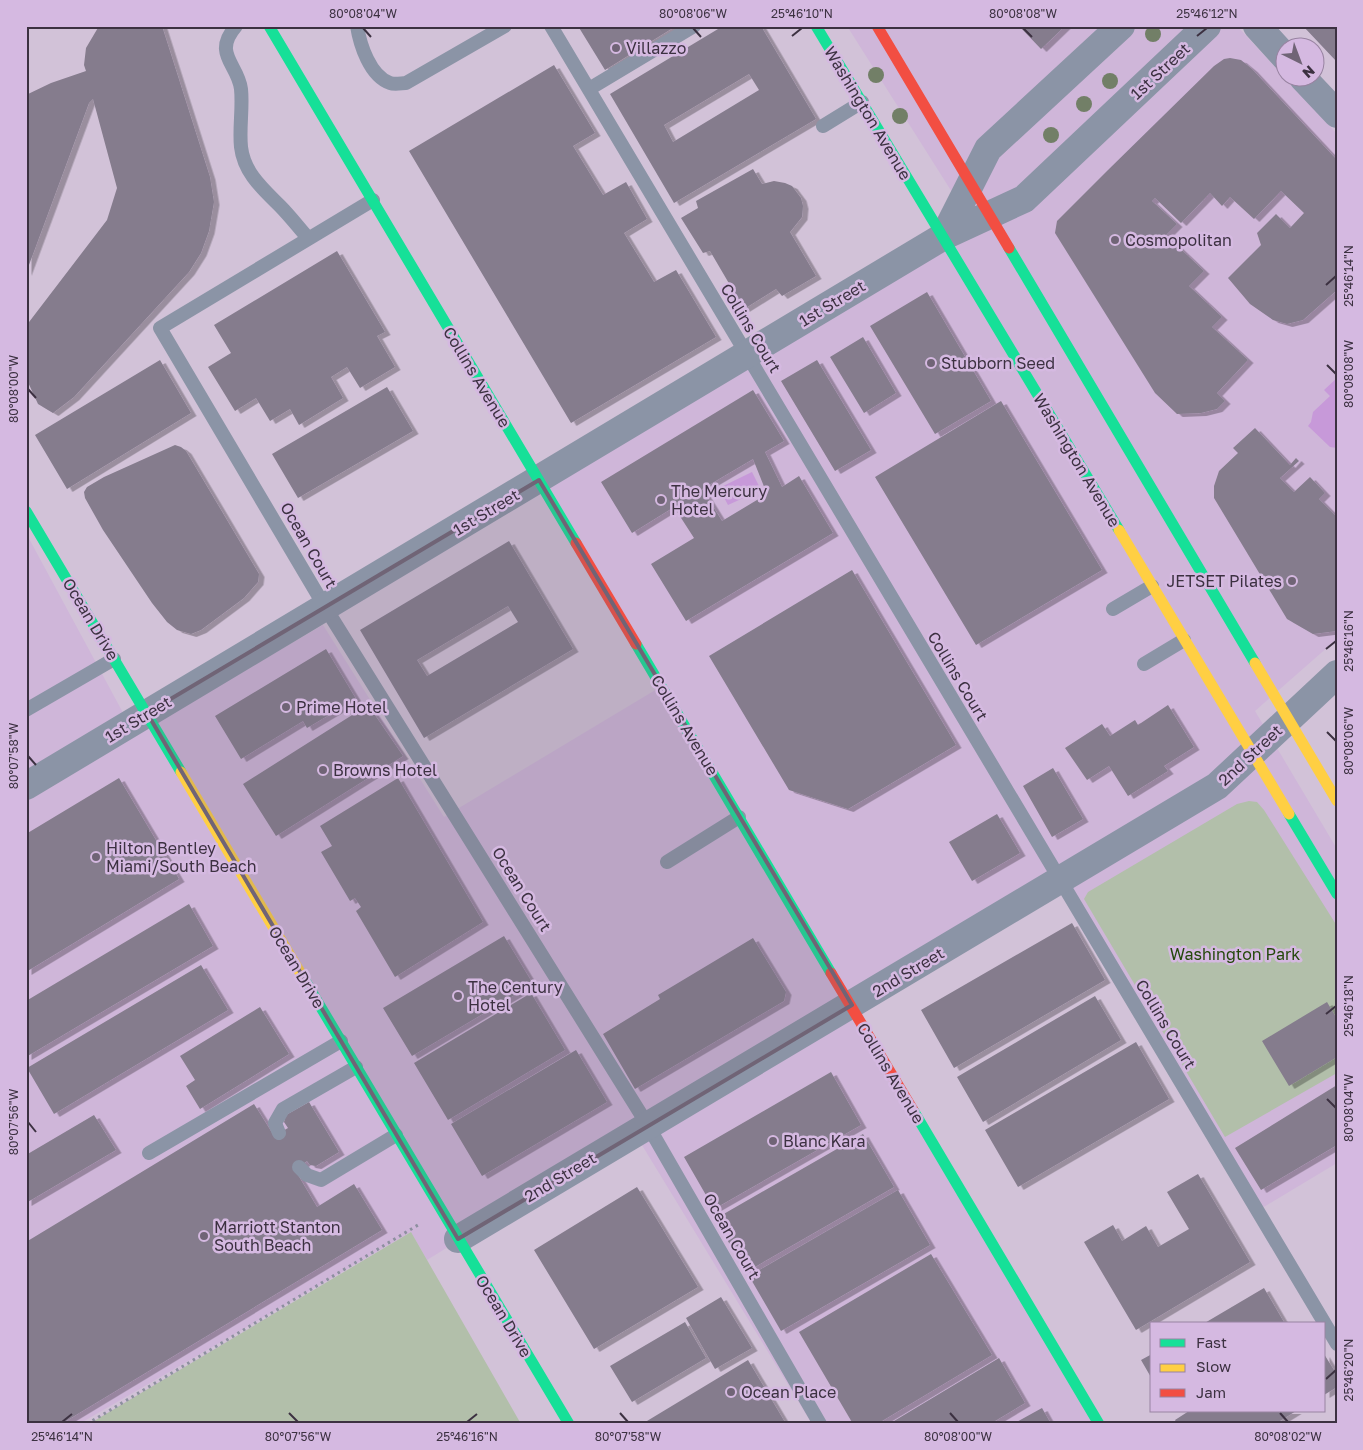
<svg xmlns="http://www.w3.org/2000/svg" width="1363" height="1450" font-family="'Golos Text',sans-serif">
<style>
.built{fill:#cfb6d9}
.green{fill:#b2bfaa}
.water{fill:#c799d9}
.building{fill:#857c8d;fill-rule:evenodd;filter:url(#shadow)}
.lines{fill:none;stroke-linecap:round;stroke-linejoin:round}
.path{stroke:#8d8f9f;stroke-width:3;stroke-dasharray:2.5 4;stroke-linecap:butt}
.lane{stroke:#8b94a6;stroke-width:14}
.street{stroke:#8b94a6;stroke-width:28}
.fast{stroke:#16e098;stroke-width:11}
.slow{stroke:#ffcf43;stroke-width:11}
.jam{stroke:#f24e42;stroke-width:11}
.tree{fill:#727f67}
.marked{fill:#706476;fill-opacity:0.2;stroke:#706476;stroke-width:4;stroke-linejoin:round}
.ticks{fill:none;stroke:#3c3141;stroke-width:2}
.poi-dot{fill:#706476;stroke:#d5b9e1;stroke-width:2}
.labels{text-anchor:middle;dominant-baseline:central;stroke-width:5;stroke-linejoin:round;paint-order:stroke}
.poi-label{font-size:16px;fill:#3c3141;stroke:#d5b9e1;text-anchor:start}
.street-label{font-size:16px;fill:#3c3141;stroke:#d5b9e1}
.park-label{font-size:16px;fill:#24480b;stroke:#d5b9e1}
.neatline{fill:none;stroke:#3c3141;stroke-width:2}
.ticks-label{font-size:12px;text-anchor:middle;fill:#3c3141}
</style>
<defs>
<filter id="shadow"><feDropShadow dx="5.5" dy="3" stdDeviation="0" flood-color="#0004"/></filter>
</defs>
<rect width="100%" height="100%" fill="#d2c2d8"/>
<path class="built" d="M847,26H1237L1337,134V639L1255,711L1337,849V1163L1257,1211L1060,882L852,1005L1099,1424H812L634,1132L427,1260L411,1232L79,1424H26V533L135,735L323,625L444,817L662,686L539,480L969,219Z"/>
<path class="green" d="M1249,801L1257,802L1264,810L1337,926V1073L1225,1137L1084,899L1088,892L1237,804Z
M411,1232L521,1424H89Z"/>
<path class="water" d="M1337,378V448L1330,447L1308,426L1311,422L1313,412L1330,396L1324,390Z
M752,472L761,490L728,505L719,488Z"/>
<path class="building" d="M99,26H162L210,177L214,202L209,231L201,253L189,272L74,397L53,413L38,404L26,378V326L107,220L117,188L93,99L89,103L26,273V95L51,83L86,71L84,65L86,48Z
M578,26H676L605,70Z
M723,26H761L816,119L674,203L610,94ZM749,74L759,90L673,142L664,125Z
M1019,26H1065L1041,49Z
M1303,26H1337V62Z
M1230,58L1241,60L1252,69L1337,160V290L1303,320L1287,324L1273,320L1250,304L1228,278L1261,245L1257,233L1276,214L1290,228L1304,213L1281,191L1254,219L1230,197L1222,206L1210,193L1181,223L1155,198L1152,201L1177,224L1166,235L1204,271L1189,286L1222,317L1212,327L1248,360L1217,393L1225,401L1217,409L1201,413L1177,414L1155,393L1055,233L1057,221L1108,170L1214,66L1224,59Z
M554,65L595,133L573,146L603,195L626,182L647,219L624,233L654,282L676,270L716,337L571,423L409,151Z
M753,169L762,184L774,181L785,183L792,186L801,198L803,206L802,217L790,232L816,276L782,296L776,289L744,309L710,251L703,253L681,218L698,208L696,201Z
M337,251L385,332L377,336L395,367L360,388L347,367L331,377L343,398L299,425L290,409L270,421L256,398L235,411L208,367L231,353L214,325Z
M927,292L991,401L935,434L870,326Z
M863,337L896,393L864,413L830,357Z
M160,360L191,413L67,489L35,435Z
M817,360L871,450L835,471L781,381Z
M387,387L413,431L298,498L272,454Z
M753,390L784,441L765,452L782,487L799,476L833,533L686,621L651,564L694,538L674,507L632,533L601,482ZM753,459L767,494L722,521L702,489Z
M1001,401L1102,570L976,645L875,477Z
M1255,428L1290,465L1296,458L1299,461L1280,478L1294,492L1310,477L1325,493L1319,499L1337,517V631L1313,634L1287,619L1214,498V486L1219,471L1238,453L1233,448Z
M175,445L181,447L186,451L259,574L258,582L244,598L201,630L191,634L177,630L167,622L152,603L103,530L85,498L84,492L87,487L104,477Z
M509,541L573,649L424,738L360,630ZM508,606L518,622L427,676L417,660Z
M852,570L956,745L848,809L789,790L709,656Z
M326,649L356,699L307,728L303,721L241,759L215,716Z
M368,705L403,756L276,836L243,784Z
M1168,705L1194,747L1164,766L1168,771L1128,796L1109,766L1087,780L1065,748L1102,724L1110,736L1135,720L1138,725Z
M1053,768L1083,819L1052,837L1023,786Z
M119,778L179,879L26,972V834Z
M398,778L483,922L395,977L356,911L361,907L355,898L350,901L321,852L332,846L320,826Z
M997,814L1020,853L972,881L949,842Z
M189,904L213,946L26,1057V1001Z
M1072,923L1105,980L954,1068L921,1010Z
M504,936L533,984L412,1056L383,1008Z
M753,938L786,992L784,1001L635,1089L603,1034L660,999L658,995Z
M201,965L228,1010L54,1114L27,1068Z
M531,993L565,1050L448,1120L414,1063Z
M1095,996L1121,1040L983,1122L957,1077Z
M1327,1002L1337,1019V1057L1289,1086L1262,1041Z
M260,1007L289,1054L200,1109L186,1086L195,1080L180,1056Z
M1136,1042L1169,1099L1018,1187L985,1130Z
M576,1050L607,1102L482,1176L451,1124Z
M831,1072L861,1125L714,1209L684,1157Z
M1337,1085V1145L1261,1190L1235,1148Z
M309,1102L339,1152L316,1166L310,1165L307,1161L295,1170L317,1207L354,1184L382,1230L61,1424H26V1242L254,1104L274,1136L288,1128L284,1122L286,1115Z
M94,1115L116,1150L26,1203V1155Z
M863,1134L894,1187L746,1272L715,1219Z
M1198,1174L1250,1262L1136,1330L1084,1242L1113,1225L1122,1241L1146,1226L1158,1247L1189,1229L1167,1192Z
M637,1187L698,1287L594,1349L534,1250Z
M898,1190L930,1245L781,1331L749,1276Z
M931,1254L992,1355L877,1424H853L799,1332Z
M1264,1288L1285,1324H1203Z
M721,1297L752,1348L715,1369L686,1318Z
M685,1322L706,1358L632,1402L610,1366Z
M1152,1354V1379L1141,1360Z
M1324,1354L1337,1375V1387L1324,1395Z
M999,1358L1025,1403L990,1424H889Z
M748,1360L786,1424H642Z
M1042,1408L1051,1424H1013Z
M1189,1411H1296L1275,1424H1177L1175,1420Z"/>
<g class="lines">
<path class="path" d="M87,1424L418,1225"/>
<path class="lane" d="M236,26C212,54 238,64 241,89C243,108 239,128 241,147C244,173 263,189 280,206C290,216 299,228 308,238
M357,26C360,45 370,76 390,83C395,85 402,83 406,83L505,26
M551,26L1337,1344
M589,89L694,26
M823,126L862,102
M373,200L160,328L325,607L647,1124L820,1424
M1113,609L1152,586
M1144,664L1184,640
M26,710L114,659
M667,862L739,817
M279,1133L275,1123L283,1109L356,1067
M149,1153L341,1041
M299,1167L307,1175L321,1180L396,1135"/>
<path class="street" d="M1257,26L1286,58
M1303,78L1337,114
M944,236L988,149L1121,26
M26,786L944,236L1024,199L1207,26
M458,1239L1217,786L1337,674"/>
<path class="fast" d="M269,26L576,543
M816,26L1119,530
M1009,248L1255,663
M26,511L181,772
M636,644L831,973
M1289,814L1337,894
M304,979L569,1424
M913,1110L1099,1424"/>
<path class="slow" d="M1119,530L1289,814
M1255,663L1337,801
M181,772L304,979"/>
<path class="jam" d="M877,26L1009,248
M576,543L636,644
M831,973L913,1110"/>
</g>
<g class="tree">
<circle cx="1153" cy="34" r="8"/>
<circle cx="876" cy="75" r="8"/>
<circle cx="1110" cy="81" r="8"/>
<circle cx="1084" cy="104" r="8"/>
<circle cx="900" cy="116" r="8"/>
<circle cx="1051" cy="135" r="8"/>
</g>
<path class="marked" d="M539,480L852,1005L458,1239L147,713Z"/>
<path class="ticks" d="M363,28L371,37M693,28L701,37M1023,28L1032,37M792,36L802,28M1197,36L1207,28M1326,285L1336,276M1327,365L1336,374M28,389L36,398M1326,649L1336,641M1327,732L1336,741M28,756L36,765M1326,1014L1336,1006M1327,1099L1336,1108M28,1122L36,1132M1326,1379L1336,1370M289,1413L298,1422M620,1413L628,1422M950,1413L958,1422M1280,1413L1288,1422M62,1422L72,1414M467,1422L477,1414"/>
<g class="poi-dot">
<circle cx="616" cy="48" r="5"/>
<circle cx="1115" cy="240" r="5"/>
<circle cx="931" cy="363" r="5"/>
<circle cx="661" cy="500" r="5"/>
<circle cx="1292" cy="581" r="5"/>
<circle cx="286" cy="707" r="5"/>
<circle cx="323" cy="770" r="5"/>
<circle cx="96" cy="857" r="5"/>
<circle cx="458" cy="996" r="5"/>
<circle cx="773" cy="1141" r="5"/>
<circle cx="204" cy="1236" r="5"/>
<circle cx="731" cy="1392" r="5"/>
</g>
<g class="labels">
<g class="poi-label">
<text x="626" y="48">Villazzo</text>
<text x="1125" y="240">Cosmopolitan</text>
<text x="941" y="363">Stubborn Seed</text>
<text x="671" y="491">The Mercury<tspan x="671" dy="18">Hotel</tspan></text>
<text x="1282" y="581" text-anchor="end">JETSET Pilates</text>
<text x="296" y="707">Prime Hotel</text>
<text x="333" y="770">Browns Hotel</text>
<text x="106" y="848">Hilton Bentley<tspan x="106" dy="18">Miami/South Beach</tspan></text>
<text x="468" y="987">The Century<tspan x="468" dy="18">Hotel</tspan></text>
<text x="783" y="1141">Blanc Kara</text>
<text x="214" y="1227">Marriott Stanton<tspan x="214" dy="18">South Beach</tspan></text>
<text x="741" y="1392">Ocean Place</text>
</g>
<g class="street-label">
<text transform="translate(1160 71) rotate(-43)">1st Street</text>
<text transform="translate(868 113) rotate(59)">Washington Avenue</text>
<text transform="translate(832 303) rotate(-31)">1st Street</text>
<text transform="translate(751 328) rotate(59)">Collins Court</text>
<text transform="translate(477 377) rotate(59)">Collins Avenue</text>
<text transform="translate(1077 460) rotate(59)">Washington Avenue</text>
<text transform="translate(486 512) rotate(-31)">1st Street</text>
<text transform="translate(309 545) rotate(60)">Ocean Court</text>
<text transform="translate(91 619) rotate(59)">Ocean Drive</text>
<text transform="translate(958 676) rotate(59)">Collins Court</text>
<text transform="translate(138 719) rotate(-31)">1st Street</text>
<text transform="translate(685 725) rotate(59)">Collins Avenue</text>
<text transform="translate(1250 755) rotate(-43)">2nd Street</text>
<text transform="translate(522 889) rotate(58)">Ocean Court</text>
<text transform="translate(297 967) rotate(59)">Ocean Drive</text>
<text transform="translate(908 972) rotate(-31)">2nd Street</text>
<text transform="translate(1166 1024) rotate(59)">Collins Court</text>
<text transform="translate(891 1073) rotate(59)">Collins Avenue</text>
<text transform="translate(560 1177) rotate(-31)">2nd Street</text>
<text transform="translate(732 1236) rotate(60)">Ocean Court</text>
<text transform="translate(504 1316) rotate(59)">Ocean Drive</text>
</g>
<g class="park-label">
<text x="1235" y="954">Washington Park</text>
</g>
</g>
<rect width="1363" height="1450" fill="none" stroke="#d5b9e1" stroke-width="55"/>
<rect x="1150" y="1322" width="175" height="90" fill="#d5b9e1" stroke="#9883a1"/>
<rect x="1160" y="1339" width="25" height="8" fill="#16e098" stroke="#9883a1"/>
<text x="1196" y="1348" font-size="15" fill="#3c3141">Fast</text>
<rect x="1160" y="1364" width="25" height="8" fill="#ffcf43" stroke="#9883a1"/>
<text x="1196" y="1372" font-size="15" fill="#3c3141">Slow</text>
<rect x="1160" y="1389" width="25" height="8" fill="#f24e42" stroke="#9883a1"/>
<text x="1196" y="1398" font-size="15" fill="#3c3141">Jam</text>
<g transform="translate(1300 62) rotate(138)"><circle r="24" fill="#d5b9e1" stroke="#9883a1"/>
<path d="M0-4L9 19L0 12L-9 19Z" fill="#706476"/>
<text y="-8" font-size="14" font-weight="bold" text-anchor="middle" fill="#3c3141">N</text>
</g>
<rect x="28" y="28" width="1308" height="1394" class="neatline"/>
<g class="ticks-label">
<text x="363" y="18">80°08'04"W</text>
<text x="693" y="18">80°08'06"W</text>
<text x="802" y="18">25°46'10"N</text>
<text x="1023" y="18">80°08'08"W</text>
<text x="1207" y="18">25°46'12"N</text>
<text transform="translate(1349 276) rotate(-90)" y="4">25°46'14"N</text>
<text transform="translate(1349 374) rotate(-90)" y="4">80°08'08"W</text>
<text transform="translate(14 389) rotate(-90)" y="4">80°08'00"W</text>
<text transform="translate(1349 641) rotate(-90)" y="4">25°46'16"N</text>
<text transform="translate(1349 741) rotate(-90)" y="4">80°08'06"W</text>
<text transform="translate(14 756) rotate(-90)" y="4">80°07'58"W</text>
<text transform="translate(1349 1006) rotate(-90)" y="4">25°46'18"N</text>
<text transform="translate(1349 1108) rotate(-90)" y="4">80°08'04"W</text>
<text transform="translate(14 1122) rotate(-90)" y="4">80°07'56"W</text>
<text transform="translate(1349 1370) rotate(-90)" y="4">25°46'20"N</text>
<text x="62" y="1441">25°46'14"N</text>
<text x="298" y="1441">80°07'56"W</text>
<text x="467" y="1441">25°46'16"N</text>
<text x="628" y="1441">80°07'58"W</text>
<text x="958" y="1441">80°08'00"W</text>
<text x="1288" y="1441">80°08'02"W</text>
</g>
</svg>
